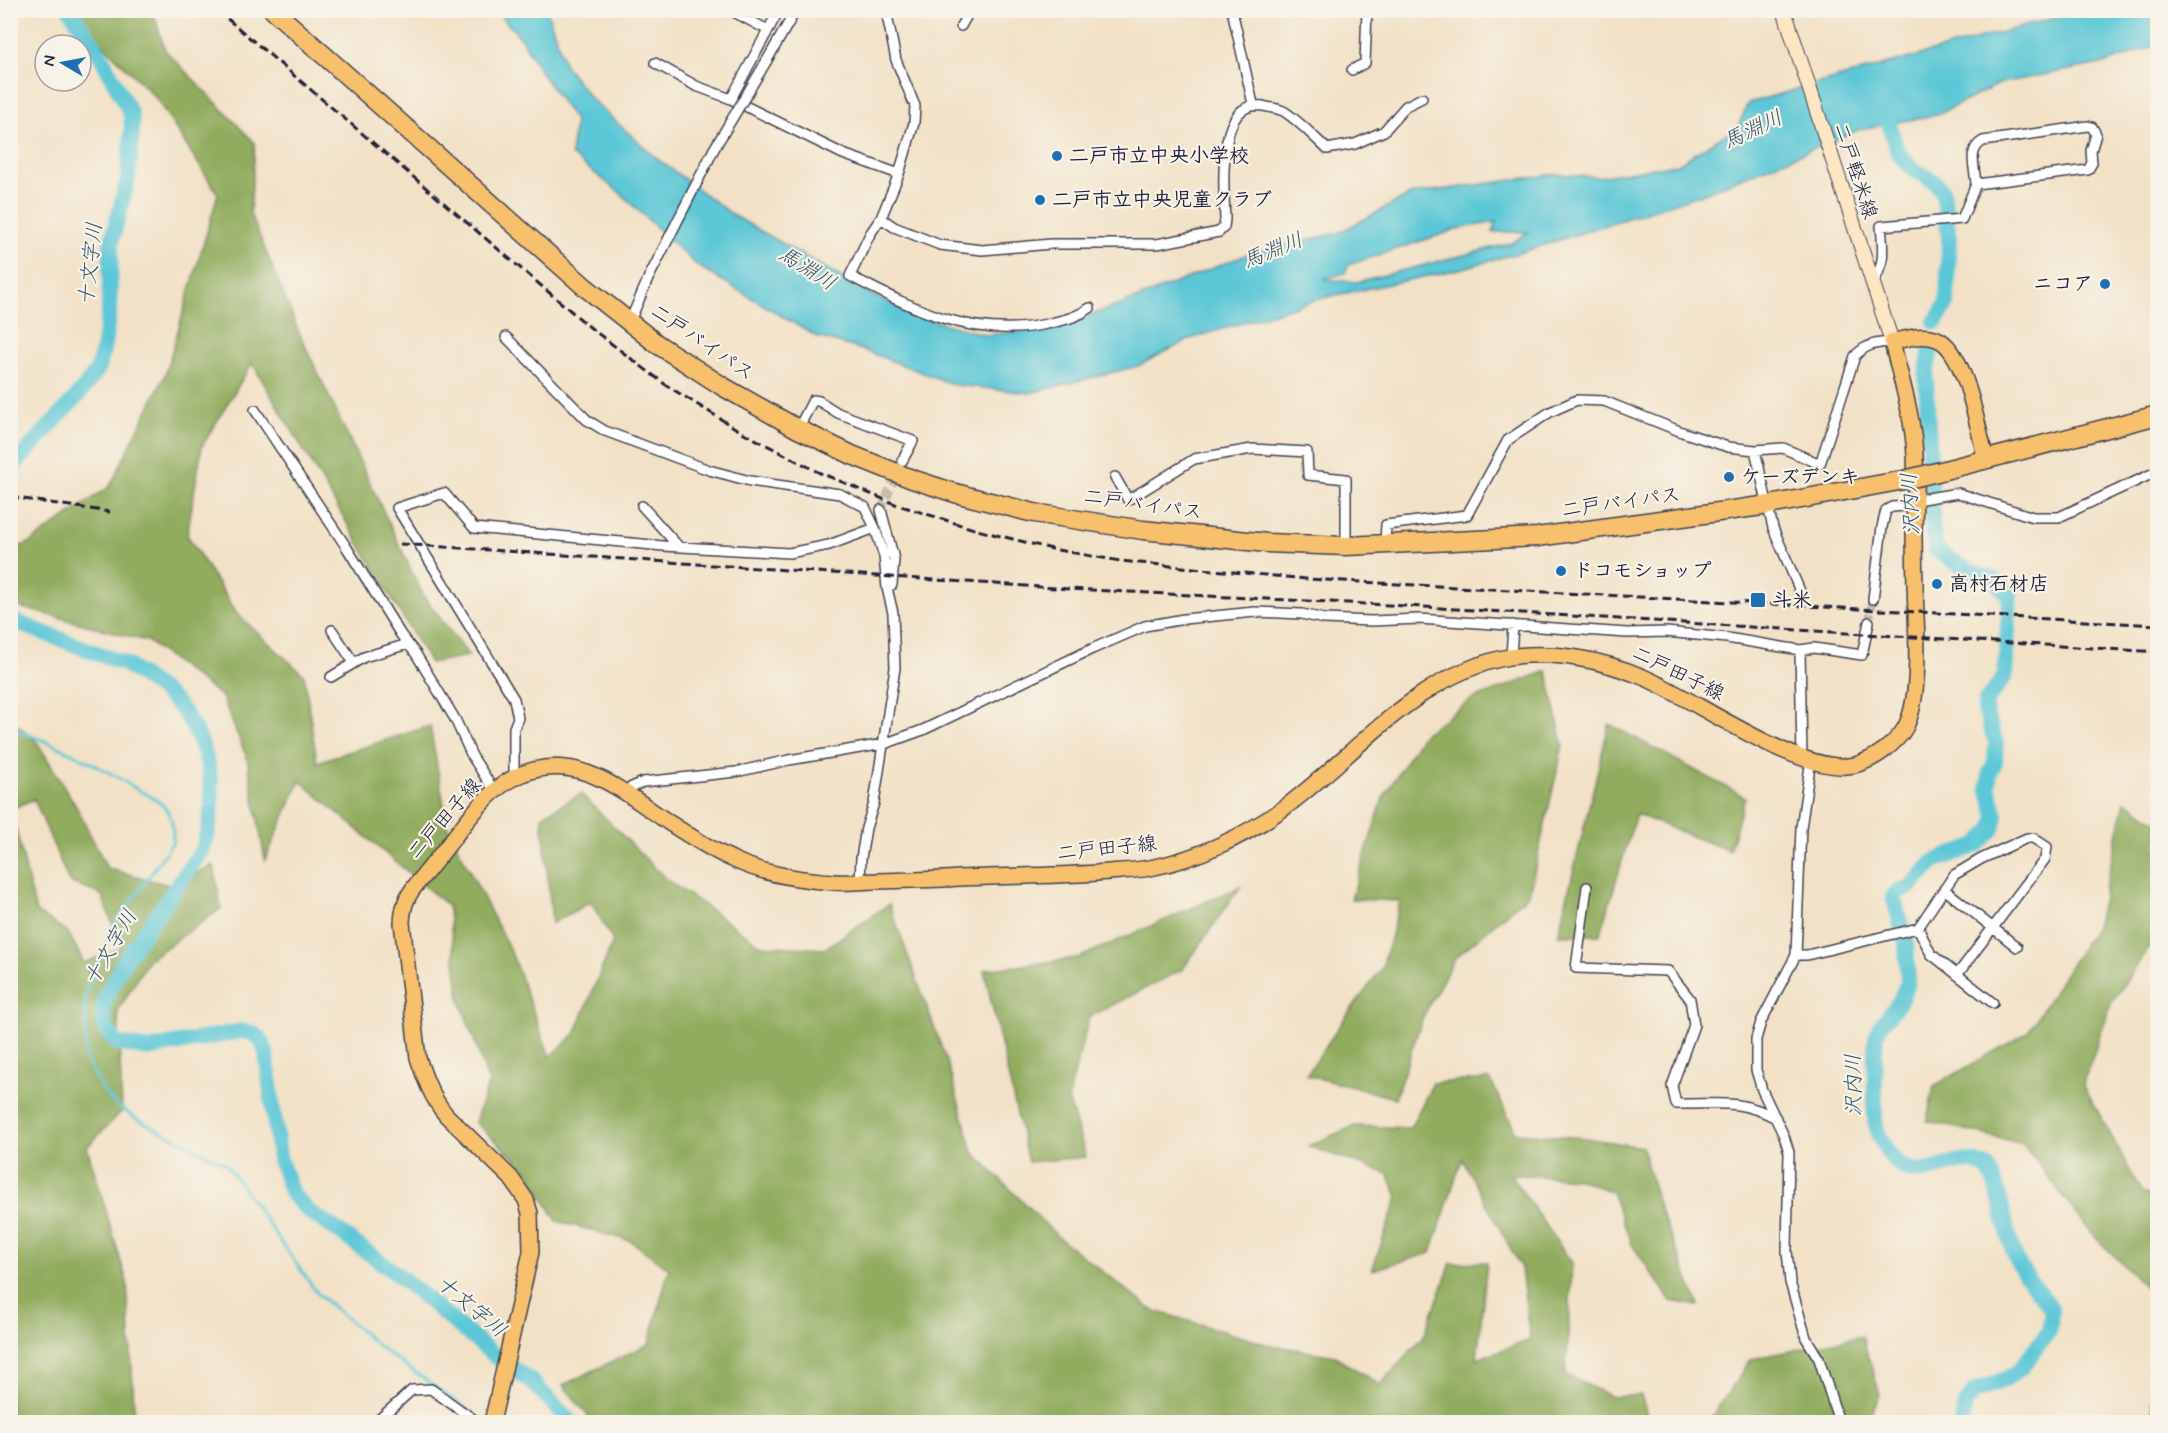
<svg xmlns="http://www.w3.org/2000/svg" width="2168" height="1433" font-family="Mynerve,'Klee One',sans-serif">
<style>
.forest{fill:#91ac5e;stroke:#5a674c;stroke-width:1.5;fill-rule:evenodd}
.water{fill:#5cc7d6;stroke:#3f7488;stroke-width:1.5;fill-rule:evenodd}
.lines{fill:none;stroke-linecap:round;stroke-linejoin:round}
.stream{stroke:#5cc7d6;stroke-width:3}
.river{stroke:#5cc7d6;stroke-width:16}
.street-tunnel{stroke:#c8bbaa;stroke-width:9;stroke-dasharray:9 4.5;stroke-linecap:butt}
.street-casing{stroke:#413f50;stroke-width:12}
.secondary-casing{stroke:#413f50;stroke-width:16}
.primary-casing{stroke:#413f50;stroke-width:18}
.highway-casing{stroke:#413f50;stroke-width:21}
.street{stroke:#fff;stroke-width:9}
.secondary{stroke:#fce6c4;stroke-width:14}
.primary{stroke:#f7c06c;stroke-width:15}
.highway{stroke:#f7c06c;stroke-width:18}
.rail{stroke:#22223b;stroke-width:3;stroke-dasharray:9 4.5;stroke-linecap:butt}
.street-bridge-casing{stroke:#413f50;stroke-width:12;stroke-linecap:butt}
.highway-bridge-casing{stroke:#413f50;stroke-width:21;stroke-linecap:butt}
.street-bridge{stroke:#fff;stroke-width:9}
.highway-bridge{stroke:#f7c06c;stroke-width:18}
.poi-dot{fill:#1f6fb2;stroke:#f7f3e8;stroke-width:2}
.labels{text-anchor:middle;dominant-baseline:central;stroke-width:4.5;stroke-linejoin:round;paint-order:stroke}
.poi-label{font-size:20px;font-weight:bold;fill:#22223b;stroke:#f7f3e8;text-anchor:start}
.street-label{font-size:20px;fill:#22223b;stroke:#f7f3e8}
.water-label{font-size:21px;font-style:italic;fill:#33546a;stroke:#f7f3e8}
</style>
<rect width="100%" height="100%" fill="#f7f3e8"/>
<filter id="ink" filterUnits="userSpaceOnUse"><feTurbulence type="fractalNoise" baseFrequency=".0167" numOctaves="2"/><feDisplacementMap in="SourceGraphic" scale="12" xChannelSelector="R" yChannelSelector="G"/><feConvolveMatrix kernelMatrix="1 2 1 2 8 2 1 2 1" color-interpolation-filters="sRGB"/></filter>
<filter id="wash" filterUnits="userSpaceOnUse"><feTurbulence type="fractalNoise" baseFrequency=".008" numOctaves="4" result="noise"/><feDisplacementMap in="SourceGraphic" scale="24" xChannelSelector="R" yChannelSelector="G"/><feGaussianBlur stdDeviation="1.35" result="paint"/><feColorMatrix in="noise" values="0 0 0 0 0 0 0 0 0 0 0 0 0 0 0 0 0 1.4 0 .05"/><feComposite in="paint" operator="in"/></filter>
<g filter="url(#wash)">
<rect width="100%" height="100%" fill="#f2e1c6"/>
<path class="forest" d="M67,11H153L165,50L255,143L250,213L300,335L424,597L469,656L430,663L252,363L202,446L187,535L237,614L304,675L317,762L430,726L448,828L511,952L550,1057L575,1034L613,941L591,902L552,923L542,816L581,794L666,879L761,945L824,949L889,904L947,1062L973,1152L1058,1237L1152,1310L1266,1344L1335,1356L1380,1385L1424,1336L1451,1263L1487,1262L1477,1359L1530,1340L1521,1268L1462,1159L1431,1253L1372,1270L1398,1197L1388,1174L1308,1146L1354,1126L1410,1128L1433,1083L1490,1079L1516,1133L1586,1138L1642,1147L1659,1207L1699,1306L1671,1301L1632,1245L1612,1192L1579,1179L1510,1174L1572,1263L1566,1375L1612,1397L1641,1395L1649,1422H593L563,1385L649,1344L669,1269L631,1241L557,1221L526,1169L475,1122L489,1082L460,1000L448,906L300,781L265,860L247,758L222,697L147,641L11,605L10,550L29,543L110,486L165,375L218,194L156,98L72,13Z
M1547,671L1563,745L1529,894L1454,959L1423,1017L1395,1098L1306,1075L1345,1018L1382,968L1400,901L1351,899L1383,798L1423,734L1471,700Z
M10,719L37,742L76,806L107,868L168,885L214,865L221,909L148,960L118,1011L122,1111L87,1147L127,1282L135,1422H11ZM34,799L69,882L102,895L121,948L84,963L68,932L36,912L11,809Z
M1609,724L1745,797L1729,851L1636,814L1600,935H1558Z
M2125,801L2157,822V877H2155L2149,947L2111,1004L2083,1084L2142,1193L2157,1197V1422H2077L2082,1416L2153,1414V1294L2092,1234L2023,1144L1927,1121L1934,1086L2028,1032L2097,924Z
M1240,887L1183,969L1089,1017L1068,1098L1086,1157L1028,1162L984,970L1078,958Z
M1862,1336L1880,1395L1867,1422H1708L1751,1359Z"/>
<path class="water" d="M496,11H545L548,14L565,65L590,98L655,157L733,215L872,295L930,320L986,335L1052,328L1123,304L1248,254L1338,233L1412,194L1555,174L1598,177L1678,164L1738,127L1748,103L2079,11H2157L2158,45L2106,63L2001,83L1937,115L1861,129L1702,194L1522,252L1456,270L1322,298L1190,339L1138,366L1030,393L955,385L863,350L817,337L696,265L619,192L571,155L575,120L544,77L520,37ZM1497,222L1493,232H1528L1512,243L1357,282L1324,279L1345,273L1348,265L1461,228Z"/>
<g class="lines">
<path class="stream" d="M10,728C59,745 93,762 137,789C145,794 162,801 167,810C173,819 173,832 173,842L113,927L85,994L86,1060L103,1090L115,1104L135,1118L226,1164L317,1293L383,1350L485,1422"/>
<path class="river" d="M1883,104L1898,153L1912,168L1935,182L1943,192L1949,239L1947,304L1935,322
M1930,353L1926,376L1933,533L1936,550L1969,571L1993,579L2005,592L2010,593L2005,676L1986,701L1985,710L1996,743L1995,762L1990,772L1988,788L1996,815L1993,829L1977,845L1935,861L1910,887L1898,891L1893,897L1906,942L1908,982L1900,1001L1880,1026L1876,1037C1874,1057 1875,1077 1875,1097C1875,1106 1874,1116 1876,1125C1881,1145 1896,1172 1920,1171C1948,1170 1955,1153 1987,1167C2004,1196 2003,1230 2017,1261C2026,1280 2042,1293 2052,1311L2049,1331L2021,1368L2008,1378L1974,1392L1965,1404L1962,1422
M10,470L78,395L97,371L103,350L109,314L111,244L128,178L132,131L131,114L98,51L70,10
M10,620L125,664C140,675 168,692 179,706C212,748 220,799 203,849L125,960L107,994L102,1013L104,1026L117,1043L148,1049L242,1031L253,1033L261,1040L266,1052L279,1157L292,1194L309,1212L334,1228L393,1271L501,1361L530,1380L571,1422"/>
</g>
</g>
<g filter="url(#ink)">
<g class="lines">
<path class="street-tunnel" d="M881,510L898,471
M1869,622L1873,599"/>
<g class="street-casing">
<path id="street" d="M730,10L768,30
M779,10L731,99L843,154L899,174
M886,10L896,60L915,106L914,123L899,174L881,218L894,227L940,245L982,250L1051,244H1157L1219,232L1224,227L1225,219C1224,192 1215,97 1263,106C1270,108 1279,108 1285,112C1300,122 1314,137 1327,149L1355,144L1384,131L1406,106L1422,98
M1232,10L1253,104
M1849,11V10
M961,26L970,10
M766,62L796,10
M655,63L696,86L731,99
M1352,70L1365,63L1367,10
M881,218L870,234L850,276C914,309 972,340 1047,324C1063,320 1076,318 1090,308
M1872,284C1886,263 1883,249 1881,226L1962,219L1976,184L2088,170L2092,163L2091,151L2096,134L2092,127L2088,126L1983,141C1967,150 1975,167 1976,184
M630,321L648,279
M506,337L587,420L605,431L709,470L750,481L840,494L865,507L875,528L884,556L887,588L893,613L895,668L874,803L866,828L861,858L860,882
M255,410L347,548L401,635L416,654L455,719L472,756L495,792
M798,429L813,400L819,401L838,413L913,441L902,461
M1755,450L1773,528L1800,591
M1115,477L1128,500L1194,459L1252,449L1307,452L1308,475L1346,479V546
M642,506L679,547
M881,510L894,559L892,585
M1385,543L1386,525L1467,515L1508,440L1550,412L1577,400L1604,401L1682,432L1728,447L1755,450L1783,448L1820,464L1855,356C1866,344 1876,343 1892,342
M1873,599L1882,527L1886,510L1892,507L1905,506L1916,500L1958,493L2033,517H2059L2158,471
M332,630L354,663
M1800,650L1802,757
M1511,657L1513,625
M331,677L364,657L408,644
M1811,759L1801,828L1796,955L1761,1022L1756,1039V1070L1762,1090L1784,1136L1789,1152L1787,1251L1790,1282L1806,1338L1819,1359L1839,1422
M514,777V728L518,718L514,699L397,508L444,493L474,528L663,546L789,553L829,545L875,528
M623,791L643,782L736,772L789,760L884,744L923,730L1092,649L1145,626L1184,619L1255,612L1302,614L1324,619L1372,621L1419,619L1627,633L1666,632L1727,638L1800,650L1814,648L1862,655L1869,622
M1587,887L1576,968L1668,971L1690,999L1694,1025L1672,1086L1676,1104C1716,1105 1739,1098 1776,1118
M1944,889L2017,947
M1918,928L1931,954L1993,1003
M1796,955H1807L1918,928L1954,875L1981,859L2027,838H2033L2047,847L2045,859L1957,975
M376,1422L412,1390L431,1389L477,1422"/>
</g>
<g class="secondary-casing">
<path id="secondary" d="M1784,10L1892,342"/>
</g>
<g class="primary-casing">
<path id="primary" d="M492,1422L531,1252L530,1213L526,1200L511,1178L446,1115C432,1098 425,1079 418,1058L402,923C403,896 413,889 429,869C438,858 447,847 455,836C471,815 491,789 515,777C574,748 621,790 668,822C688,835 710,849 732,859C763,874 800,880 834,882C848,883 862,881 876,881C904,880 932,880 960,878C1006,876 1052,876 1097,873C1115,871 1133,871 1150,868C1197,859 1245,836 1284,808C1356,755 1416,674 1509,657C1553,650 1602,660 1643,677C1694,698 1801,777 1855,765C1865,762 1875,757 1883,751C1891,745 1900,737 1905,728C1920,701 1917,644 1916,614C1915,586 1914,557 1914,529C1915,505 1916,480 1915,455C1913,417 1901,379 1892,342C1905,339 1923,333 1937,339C1966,350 1978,431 1986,460"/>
</g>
<g class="highway-casing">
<path id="highway" d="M273,10L585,287L657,344L722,386L798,429L852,455L912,479L955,493L1034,513L1143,530L1267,543L1346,546L1537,537L1769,505L1904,480
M1937,472L2158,415"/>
</g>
<use href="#street" class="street"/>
<use href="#secondary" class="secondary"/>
<use href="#primary" class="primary"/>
<use href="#highway" class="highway"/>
<path class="rail" d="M217,10L592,329L666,385L740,431L818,472L895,504L977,530L1052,549L1120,561L1306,579L2158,625
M10,497L110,512
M400,544L1070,589L1407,606L2158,652"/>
<g class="street-bridge-casing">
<path id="street-bridge" d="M648,279L714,149L766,62"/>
</g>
<g class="highway-bridge-casing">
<path id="highway-bridge" d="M1904,480L1937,472"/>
</g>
<use href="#street-bridge" class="street-bridge"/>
<use href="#highway-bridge" class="highway-bridge"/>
</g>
</g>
<g class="poi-dot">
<circle cx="1057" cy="156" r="6"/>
<circle cx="1040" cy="200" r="6"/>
<circle cx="2105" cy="284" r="6"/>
<circle cx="1729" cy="477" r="6"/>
<circle cx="1561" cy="571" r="6"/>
<circle cx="1937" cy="584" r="6"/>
<rect x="1750" y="592" width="16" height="16" rx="3"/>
</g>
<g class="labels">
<g class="poi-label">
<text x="1069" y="156">二戸市立中央小学校</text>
<text x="1052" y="200">二戸市立中央児童クラブ</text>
<text x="2093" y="284" text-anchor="end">ニコア</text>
<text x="1741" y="477">ケーズデンキ</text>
<text x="1573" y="571">ドコモショップ</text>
<text x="1949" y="584">高村石材店</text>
<text x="1772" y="600">斗米</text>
</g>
<g class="street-label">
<text transform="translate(1855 171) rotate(72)">二戸軽米線</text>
<text transform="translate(702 343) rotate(34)">二戸バイパス</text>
<text transform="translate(1621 503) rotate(-8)">二戸バイパス</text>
<text transform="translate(1143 505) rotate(8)">二戸バイパス</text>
<text transform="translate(1678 674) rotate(26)">二戸田子線</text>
<text transform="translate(445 819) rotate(-49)">二戸田子線</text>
<text transform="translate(1107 849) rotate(-6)">二戸田子線</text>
</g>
<g class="water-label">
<text transform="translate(1753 130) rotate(-25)">馬淵川</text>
<text transform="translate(1273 251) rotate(-22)">馬淵川</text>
<text transform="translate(91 264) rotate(-84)">十文字川</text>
<text transform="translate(807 269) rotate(32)">馬淵川</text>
<text transform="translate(1911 504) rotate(-93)">沢内川</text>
<text transform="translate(111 948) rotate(-60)">十文字川</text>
<text transform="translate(1854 1085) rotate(-91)">沢内川</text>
<text transform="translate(471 1307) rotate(40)">十文字川</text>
</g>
</g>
<rect width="2168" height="1433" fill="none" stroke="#f7f3e8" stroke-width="36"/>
<g transform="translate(63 63) rotate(280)"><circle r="28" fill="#f7f3e8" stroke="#a29fa3" stroke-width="1.5"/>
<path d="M0-4.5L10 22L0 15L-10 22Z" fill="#1f6fb2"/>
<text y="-9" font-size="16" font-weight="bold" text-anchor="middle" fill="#22223b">N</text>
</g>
</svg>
